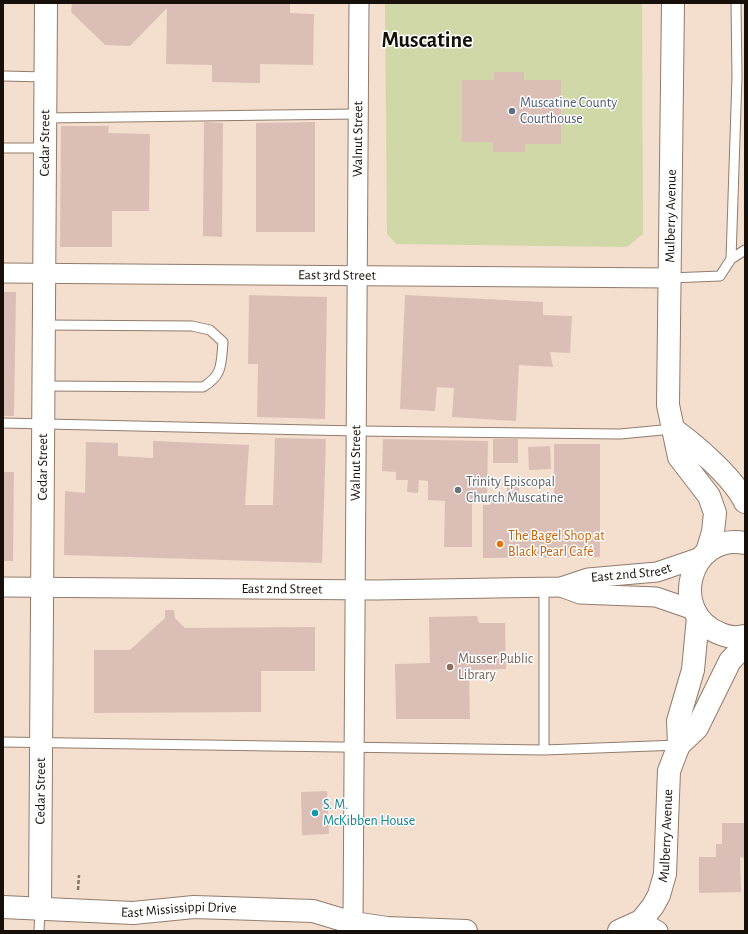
<svg xmlns="http://www.w3.org/2000/svg" width="748" height="934" font-family="'Alegreya Sans',sans-serif">
<style>
.green{fill:#cfd8a6}
.building{fill:#dbbfb7}
.lines{fill:none;stroke-linecap:round;stroke-linejoin:round}
.lane-casing{stroke:#917c6d;stroke-width:11}
.street-casing{stroke:#917c6d;stroke-width:21}
.secondary-casing{stroke:#917c6d;stroke-width:24}
.primary-casing{stroke:#917c6d;stroke-width:24}
.path{stroke:#86786c;stroke-width:2.5;stroke-dasharray:4 2;stroke-linecap:butt}
.lane{stroke:#fff;stroke-width:9}
.street{stroke:#fff;stroke-width:19}
.secondary{stroke:#fff;stroke-width:22}
.primary{stroke:#fff;stroke-width:22}
.service-dot{fill:#5c6f8a;stroke:#fff;stroke-width:1.5}
.worship-dot{fill:#6b7280;stroke:#fff;stroke-width:1.5}
.food-dot{fill:#e8710a;stroke:#fff;stroke-width:1.5}
.education-dot{fill:#8d6e63;stroke:#fff;stroke-width:1.5}
.culture-dot{fill:#0f9aa8;stroke:#fff;stroke-width:1.5}
.labels{text-anchor:middle;dominant-baseline:central;stroke-width:3;stroke-linejoin:round;paint-order:stroke}
.service-label{font-size:14px;fill:#4e5e75;stroke:#fff;text-anchor:start}
.street-label{font-size:14px;fill:#17100a;stroke:#fff}
.worship-label{font-size:14px;fill:#5b616d;stroke:#fff;text-anchor:start}
.food-label{font-size:14px;fill:#c56008;stroke:#fff;text-anchor:start}
.education-label{font-size:14px;fill:#785e54;stroke:#fff;text-anchor:start}
.culture-label{font-size:14px;fill:#0d838f;stroke:#fff;text-anchor:start}
.town-label{font-size:22px;font-weight:bold;fill:#17100a;stroke:#fff}
</style>
<rect width="100%" height="100%" fill="#f4decd"/>
<path class="green" d="M642,3L643,234L627,247L396,244L387,234L385,3Z"/>
<path class="building" d="M72,3H290V13L314,14L313,65L260,64V83L212,82V65L166,64L167,8L130,46L105,45L71,12Z
M494,72H524V80H561V144H525V152H493V142H462V80H494Z
M204,122L223,123L222,237L203,236Z
M315,122V232H256V123Z
M61,126H109L108,133L150,134L149,211H112V247H60Z
M3,292H16L14,416H3Z
M249,295L327,297L325,419L257,417L258,364H248Z
M405,295L543,302V315L572,316L570,353L550,352L553,367L519,365L516,421L452,417L454,388L437,387L435,411L400,409Z
M275,438L326,439L322,563L64,555L65,491L85,493L86,442L118,443V456L153,458V441L249,445L245,505H273Z
M383,439L488,441L487,501L472,500V547H444L445,501L428,500V481L419,480L418,493L407,492L408,480H396V472L382,471Z
M493,439H518V463H493Z
M554,444H600V557L483,558V505H490L489,501H507V485H519V501H537V498H554Z
M550,446L551,469L529,470L528,447Z
M3,472H14L13,561H3Z
M165,610H174L175,618L185,628L315,627V671H261V712L94,713V650H130L165,618Z
M477,616L479,623H505L506,669L469,670L470,719H396L395,664L430,663L429,617Z
M327,791L329,834L302,835L301,792Z
M722,823H745V858L740,857L741,892L699,893V857H716V844H722Z"/>
<g class="lines">
<g class="lane-casing">
<path id="lane" d="M3,76L46,77
M46,118L358,114
M3,148H45
M731,259L737,77L736,3
M670,278L720,276L731,259L745,250
M44,386L203,387C223,375 221,364 223,342L210,330L192,326L44,325
M3,423L357,431L620,434L673,429
M3,742L544,750L679,745
M544,750V588
M39,931L40,909"/>
</g>
<g class="street-casing">
<g id="street">
<path id="s1" d="M3,273L670,278"/>
<path id="s2" d="M3,587L377,590L561,587L588,578L657,572L701,557"/>
<path d="M561,587L580,594L656,597L694,610"/>
<path d="M641,921L658,931"/>
<path id="s3" d="M353,923L359,3"/>
</g>
</g>
<g class="secondary-casing">
<g id="secondary">
<path d="M673,3L668,405L679,457L709,496L715,513L713,532L707,552"/>
<path d="M673,429C695,445 733,477 745,502"/>
<path id="s4" d="M40,909L46,3"/>
</g>
</g>
<g class="primary-casing">
<g id="primary">
<path d="M745,543C689,532 667,614 721,634C728,637 737,638 745,636"/>
<path d="M679,745L697,728L730,661L745,645"/>
<path id="s5" d="M3,907L133,913L194,907L313,911L353,923L387,928L466,931"/>
<path id="s6" d="M619,931L641,921L653,906L659,895L665,874L669,771L679,745L678,721L693,670L698,617"/>
</g>
</g>
<path class="path" d="M78,890L79,875"/>
<use href="#lane" class="lane"/>
<use href="#street" class="street"/>
<use href="#secondary" class="secondary"/>
<use href="#primary" class="primary"/>
</g>
<circle class="service-dot" cx="512" cy="111" r="4"/>
<circle class="worship-dot" cx="458" cy="490" r="4"/>
<circle class="food-dot" cx="500" cy="544" r="4"/>
<circle class="education-dot" cx="450" cy="667" r="4"/>
<circle class="culture-dot" cx="315" cy="813" r="4"/>
<g class="labels">
<g class="service-label">
<text x="520" y="103">Muscatine County<tspan x="520" dy="16">Courthouse</tspan></text>
</g>
<g class="street-label">
<text stroke="none"><textPath href="#s3" startOffset="784">Walnut Street</textPath></text>
<text stroke="none"><textPath href="#s4" startOffset="766">Cedar Street</textPath></text>
<text transform="translate(671 216) rotate(-89)">Mulberry Avenue</text>
<text stroke="none"><textPath href="#s1" startOffset="334">East 3rd Street</textPath></text>
<text stroke="none"><textPath href="#s3" startOffset="460">Walnut Street</textPath></text>
<text stroke="none"><textPath href="#s4" startOffset="442">Cedar Street</textPath></text>
<text stroke="none"><textPath href="#s2" startOffset="630">East 2nd Street</textPath></text>
<text stroke="none"><textPath href="#s2" startOffset="279">East 2nd Street</textPath></text>
<text stroke="none"><textPath href="#s4" startOffset="118">Cedar Street</textPath></text>
<text stroke="none"><textPath href="#s6" startOffset="116">Mulberry Avenue</textPath></text>
<text stroke="none"><textPath href="#s5" startOffset="176">East Mississippi Drive</textPath></text>
</g>
<g class="worship-label">
<text x="466" y="482">Trinity Episcopal<tspan x="466" dy="16">Church Muscatine</tspan></text>
</g>
<g class="food-label">
<text x="508" y="536">The Bagel Shop at<tspan x="508" dy="16">Black Pearl Café</tspan></text>
</g>
<g class="education-label">
<text x="458" y="659">Musser Public<tspan x="458" dy="16">Library</tspan></text>
</g>
<g class="culture-label">
<text x="323" y="805">S. M.<tspan x="323" dy="16">McKibben House</tspan></text>
</g>
<g class="town-label">
<text x="427" y="40">Muscatine</text>
</g>
</g>
<rect width="748" height="934" fill="none" stroke="#17100a" stroke-width="8"/>
</svg>
